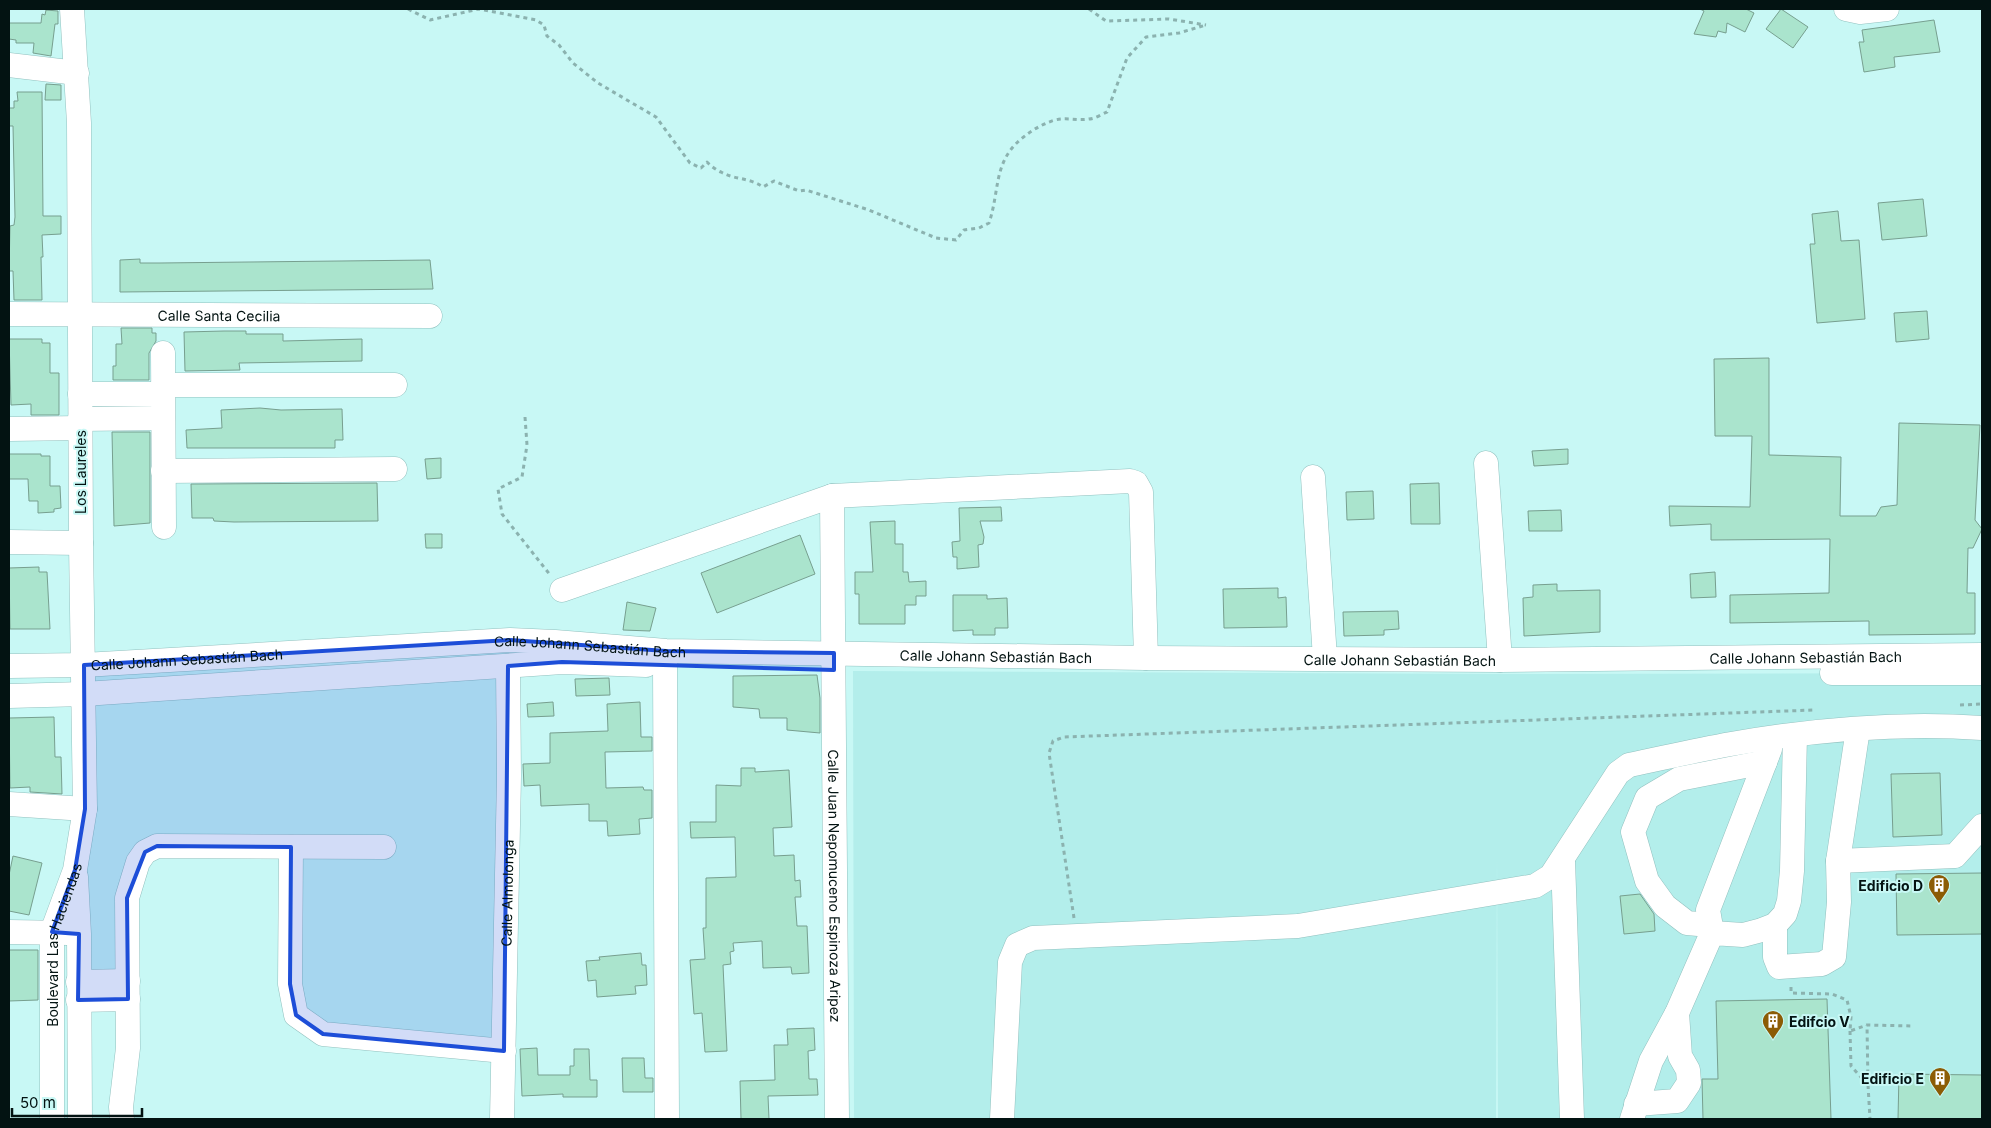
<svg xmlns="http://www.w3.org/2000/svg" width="1991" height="1128" font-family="Inter,sans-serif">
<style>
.built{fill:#b3eeeb}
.building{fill:#aae4cd;stroke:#779f8f}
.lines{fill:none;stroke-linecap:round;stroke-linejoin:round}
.minor-casing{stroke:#92c1bf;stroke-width:25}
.path{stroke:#8bb2af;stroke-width:3;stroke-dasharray:4 4;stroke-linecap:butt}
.minor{stroke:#fff;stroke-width:24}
.marked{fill:#1d4ed8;fill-opacity:0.2;stroke:#1d4ed8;stroke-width:4;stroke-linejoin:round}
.labels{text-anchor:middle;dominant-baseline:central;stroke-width:4;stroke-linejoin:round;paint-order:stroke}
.street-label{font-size:14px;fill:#031312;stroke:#c8f8f5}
.poi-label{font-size:14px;font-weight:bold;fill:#031312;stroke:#c8f8f5;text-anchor:end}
</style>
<rect width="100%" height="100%" fill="#c8f8f5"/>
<path class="built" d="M853,671L1497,674L1982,673V1119H1498L1497,855L1496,1119H854Z"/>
<path class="building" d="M1700,9H1746L1754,13L1745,32L1727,23L1726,33L1718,31L1716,37L1694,34L1704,11Z
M1781,9L1808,27L1793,48L1766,29Z
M46,10L58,11V24H55L51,56L33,53L34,43H16V40L9,39V23H41L42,14L45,15Z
M1934,20L1940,52L1894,57L1895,67L1864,72L1859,42H1864L1862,30Z
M46,84L61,85V100H45Z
M17,92H42L43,216H61V234L42,235L43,257H41L42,300H14L13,271H9L10,226L14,225L15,217L13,126H9V108H14V101H18Z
M1923,199L1927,236L1882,240L1878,203Z
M1838,211L1841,241L1859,240L1865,319L1817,323L1810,244H1815L1812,214Z
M140,259V263H159L430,260L433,289L120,292V260Z
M1927,311L1929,339L1896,342L1894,313Z
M121,328H152V333H156V341L149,353V380H113V366H116V344H122Z
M224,331H246V334H283V341L362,339V361L239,363L240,370L185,371L184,332Z
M9,339H42V343H50V373H59V415H31V404L11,405Z
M1769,358V455L1841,457L1840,516H1876L1881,507L1897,505L1899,423L1980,425L1975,520L1982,529L1973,548H1968L1967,593H1975V634L1869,635V621L1730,623V595L1829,593L1830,539L1711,540V524L1670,526L1669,506L1750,507L1752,436H1715L1714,359Z
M260,408L281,410L342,409L343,440H335V448H187L186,430L222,428L221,410Z
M112,432H150V523L114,526Z
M1568,449V464L1534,466L1532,451Z
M9,454H41V456H50V486H60L61,508L54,509V512L38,513V501H29L28,479H9Z
M441,458V478L427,479L425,459Z
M377,483L378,521L234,522L214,521L213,518H192L191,484Z
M1439,483L1440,524H1411L1410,484Z
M1373,491L1374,519L1347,520L1346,492Z
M1001,507L1002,521H980L984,537L983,544L978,545L979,567L957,569V557H953L952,542L960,541L959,508Z
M1561,510L1562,531H1529L1528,511Z
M895,521V544H903V572H908L909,582L926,581V596H916V605H905V624H859V594H855V572H873L870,522Z
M425,534H442V548H426Z
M800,535L815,574L717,613L701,573Z
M39,567V572H47L50,629H10L9,568Z
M1715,572L1716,597L1691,598L1690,574Z
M1557,584V591L1600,590V632L1524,636L1523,598L1533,597V585Z
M1278,588V598L1286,597L1287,627L1224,628L1223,589Z
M953,595H987V599L1007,598L1008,628H995V635H973V630L953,631Z
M627,602L656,608L650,631L623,630Z
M1398,611L1399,629L1384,630V635L1344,636L1343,612Z
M817,675L820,698V733L787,730V718H760L759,709L733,707V676Z
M609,678L610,695L576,696L575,679Z
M553,702L554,716L528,717L527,704Z
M640,702L641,737H652V751L605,752L606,788L643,787L644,790H652V818L639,819L640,834L608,836L607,821H589V804L541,806L540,785L524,786L523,764L550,763V733L608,731L607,704Z
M54,717L55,757H61L62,794L30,792V787L10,788L9,718Z
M741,768H755V772L789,770L792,827L773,828L774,856L794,855L795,881L800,880L801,897H795L797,926H807L809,973L792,974L791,967L763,968L762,941L733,943L734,951L730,952L731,964L723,965L727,1051L705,1052L702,1013L694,1014L690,960L705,959L703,928H706V878L736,877L735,837L691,838L690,822H716V785L741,786Z
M1940,773L1942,835L1893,837L1891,774Z
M13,856L42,863L29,915L9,911V875Z
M1982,873V934L1897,935L1896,874Z
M1640,894L1654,914L1655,931L1624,934L1620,896Z
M9,950H38V1000L9,1001Z
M641,953L642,965H646L647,985L635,986L636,994L597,997L596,980L588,981L586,961L600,960L599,957Z
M1827,999L1831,1119H1703L1702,1079H1718L1716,1001Z
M814,1028L815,1050L808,1051L809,1079H817L818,1095L768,1096L769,1119H741L740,1081L775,1080L774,1045H788L787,1029Z
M537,1048L538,1075H570V1066H574V1049H589L590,1080H597V1097H563V1094L522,1096L520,1049Z
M622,1058H644L645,1078H653V1092H623Z
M1899,1074L1982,1075V1119H1898Z"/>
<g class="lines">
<g class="minor-casing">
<g id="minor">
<path d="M1846,9L1860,12L1887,9"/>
<path d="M9,65L77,73"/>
<path id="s1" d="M9,314L430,316"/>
<path d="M163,353L164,527"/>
<path d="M163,385H395"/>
<path d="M80,394H163"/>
<path d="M80,419L163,418"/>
<path d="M9,429L80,428"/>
<path d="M1486,463L1500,660"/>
<path d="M163,471L395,469"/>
<path d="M1313,477L1325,658"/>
<path id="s2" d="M832,496L837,1119"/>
<path d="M9,542L81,543"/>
<path d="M562,590L832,496L1130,481L1136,483L1141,492L1146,658"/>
<path d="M665,665L667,1119"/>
<path id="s3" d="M9,666L84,665L510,640L555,642L666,651L1146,658L1500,660L1982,655"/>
<path d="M1832,673H1982"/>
<path d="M9,696L84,694L562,662L646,665"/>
<path d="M9,804L85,809"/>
<path d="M291,847L290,984L296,1015L323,1034L504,1051"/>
<path d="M1563,861L1572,1119"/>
<path d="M1838,861L1955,856L1982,826"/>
<path d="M76,877L79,934L80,1119"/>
<path d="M1710,925L1687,923L1665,906L1647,881L1633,832L1647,798L1679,779L1765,762"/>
<path d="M1775,925V957L1779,967L1822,964L1834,957L1839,902L1838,861L1858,729"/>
<path d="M9,932L68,933"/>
<path d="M1712,933L1708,910L1770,749"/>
<path d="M78,982L128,981"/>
<path d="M78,1000L128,999"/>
<path d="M1636,1104L1677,1101L1689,1083L1688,1070L1680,1056L1677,1013"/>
<path id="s4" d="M52,1119V932L75,870L85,809L81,543L79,123L72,9"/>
<path d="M122,1119L121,1107L128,1048L127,898L138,862L145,852L157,846L384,847"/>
<path id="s5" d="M502,1119L509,776L508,666"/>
<path d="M1002,1119L1010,962L1017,945L1033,938L1298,926L1535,886L1551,876L1618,773L1629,765C1663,758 1697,750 1731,744C1812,730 1899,722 1982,728"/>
<path d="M1632,1119L1651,1061L1677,1013L1712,933L1743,935L1762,930L1775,925L1785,914L1789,901L1792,871L1795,735"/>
</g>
</g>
<path class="path" d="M408,9L430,20L479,9L536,20L544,25L547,36L559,45L573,63L598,83L656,117L690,163L701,168L707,162C711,166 716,170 721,172C735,180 748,177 763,187L774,181L799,191L806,190L869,210L936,238L956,240L964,230L979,228L989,223C1000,190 993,163 1021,139C1032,130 1042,124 1055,120C1067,117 1078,121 1089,119C1095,119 1102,114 1107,112L1127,58L1146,37L1179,33L1206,25
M1089,9L1106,21L1169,19L1206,25
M525,417L527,445L522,477L498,489L502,514L551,576
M1960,705L1982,704
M1074,918L1049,753L1053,741L1064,737L1814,710
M1791,987V993L1832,994L1847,1000L1851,1017L1850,1031L1867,1025L1913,1026
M1850,1031L1851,1066L1868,1085L1867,1025
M1868,1085L1870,1119"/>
<use href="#minor" class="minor"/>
</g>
<path class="marked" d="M510,640L666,651L834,653V670L562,662L508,666L504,1051L323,1034L296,1015L290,984L291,847L157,846L145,852L127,898L128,999L78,1000L79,934L52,932L75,870L85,809L84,665Z"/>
<defs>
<g id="building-pin" transform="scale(1.125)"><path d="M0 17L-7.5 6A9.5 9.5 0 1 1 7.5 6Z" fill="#8c5c05" stroke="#c8f8f5"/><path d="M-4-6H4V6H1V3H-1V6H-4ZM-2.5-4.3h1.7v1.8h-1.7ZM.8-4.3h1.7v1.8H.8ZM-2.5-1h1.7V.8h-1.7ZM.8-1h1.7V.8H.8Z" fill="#fff"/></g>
</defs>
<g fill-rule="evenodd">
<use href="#building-pin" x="1939" y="885"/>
<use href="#building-pin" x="1773" y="1021"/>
<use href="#building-pin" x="1940" y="1078"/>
</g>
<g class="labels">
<g class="street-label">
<text stroke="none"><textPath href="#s1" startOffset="210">Calle Santa Cecilia</textPath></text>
<text transform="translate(80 472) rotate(-90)">Los Laureles</text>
<text stroke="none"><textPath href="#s3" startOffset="582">Calle Johann Sebastián Bach</textPath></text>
<text stroke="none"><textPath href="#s3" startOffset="988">Calle Johann Sebastián Bach</textPath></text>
<text stroke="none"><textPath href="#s3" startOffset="1798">Calle Johann Sebastián Bach</textPath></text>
<text stroke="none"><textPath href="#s3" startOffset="178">Calle Johann Sebastián Bach</textPath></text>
<text stroke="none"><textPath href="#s3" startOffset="1392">Calle Johann Sebastián Bach</textPath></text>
<text stroke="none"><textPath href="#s2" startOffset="390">Calle Juan Nepomuceno Espinoza Aripez</textPath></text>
<text stroke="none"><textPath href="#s5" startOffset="226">Calle Almolonga</textPath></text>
<text stroke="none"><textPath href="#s4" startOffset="176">Boulevard Las Haciendas</textPath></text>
</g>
<g class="poi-label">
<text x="1923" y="885">Edificio D</text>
<text x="1789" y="1021" text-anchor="start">Edifcio V</text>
<text x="1924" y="1078">Edificio E</text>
</g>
</g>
<rect width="1991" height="1128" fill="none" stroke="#031312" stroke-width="20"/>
<path d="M12 1108v8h130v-8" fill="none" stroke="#031312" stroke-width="2.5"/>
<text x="20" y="1108" font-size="15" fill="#031312" stroke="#c8f8f5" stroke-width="4" paint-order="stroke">50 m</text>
</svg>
